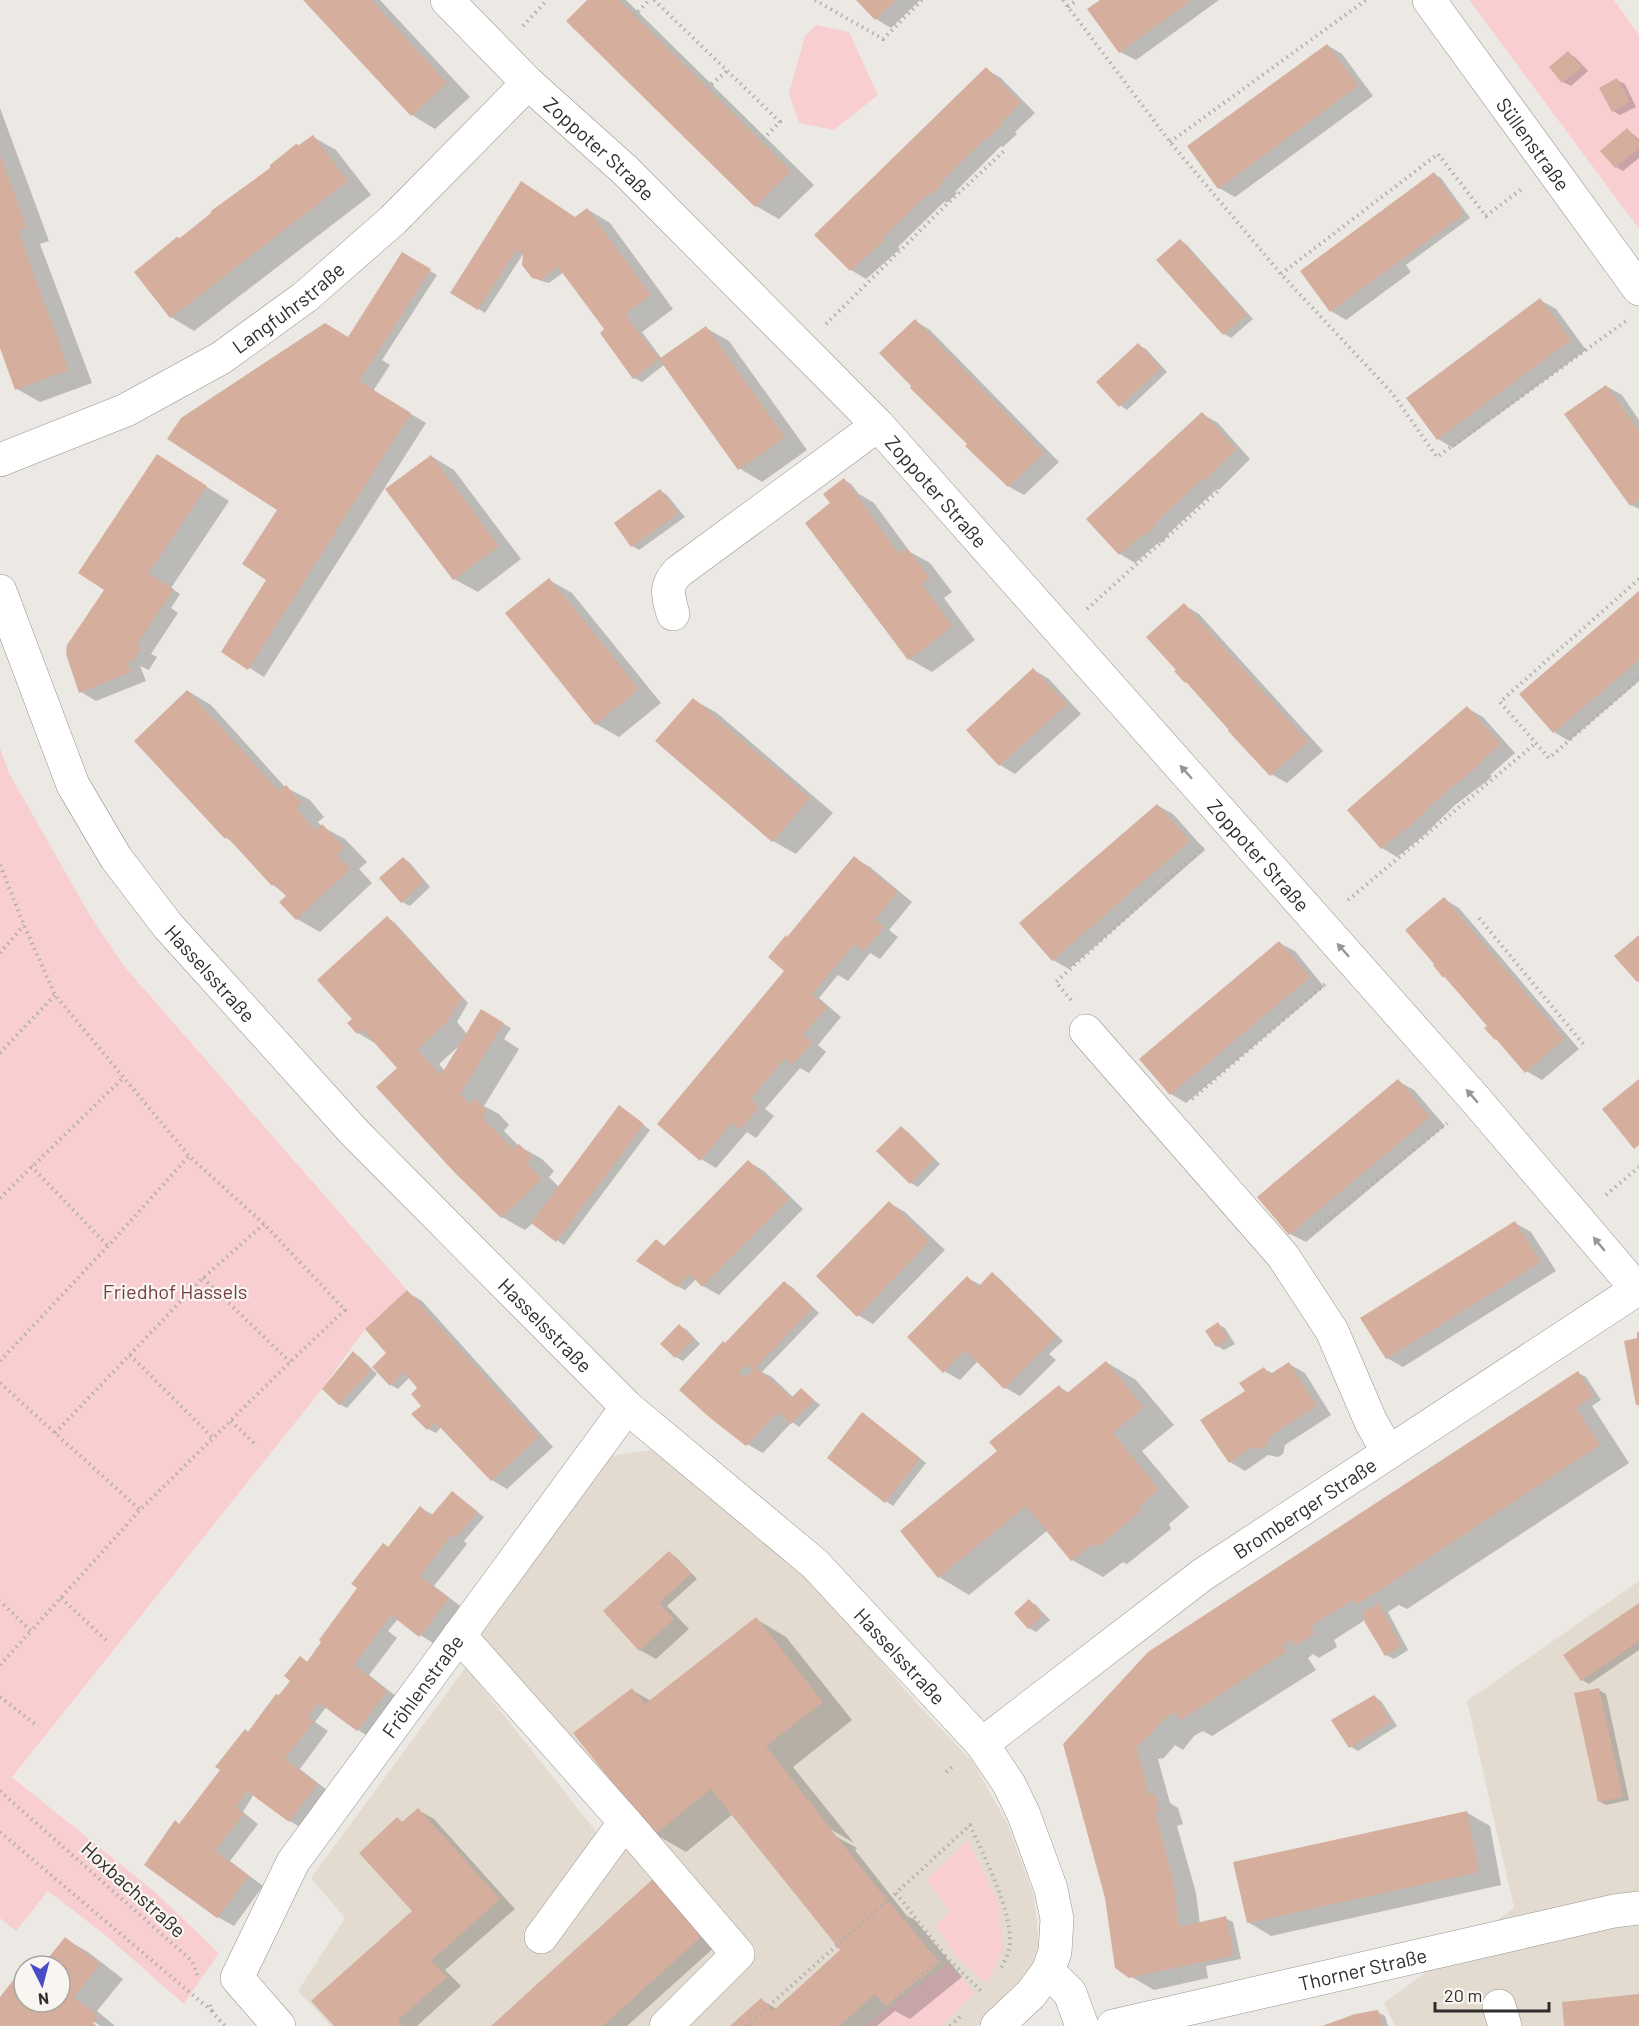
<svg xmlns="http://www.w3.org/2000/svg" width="1639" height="2026" font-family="Barlow,sans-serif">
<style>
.built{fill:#e3dbd0}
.green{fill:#f9ced1}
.shadow{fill:#0003;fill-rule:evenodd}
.building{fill:#d5ae9e;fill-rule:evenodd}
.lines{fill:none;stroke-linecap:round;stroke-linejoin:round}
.minor-casing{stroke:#95928e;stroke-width:34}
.path{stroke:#b1afab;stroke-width:4;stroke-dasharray:1.5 4.5;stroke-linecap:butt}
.minor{stroke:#fff;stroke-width:33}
.oneway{fill:#979696}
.labels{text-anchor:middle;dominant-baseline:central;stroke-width:4.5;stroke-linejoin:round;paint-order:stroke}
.street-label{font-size:20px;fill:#2f2e2c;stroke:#f9f6f1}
.park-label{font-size:20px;fill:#763c44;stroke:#f9f6f1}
</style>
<rect width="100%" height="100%" fill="#ece9e4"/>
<path class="built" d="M658,1449L806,1572L917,1704L973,1762L1008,1825L1034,1896L1039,1944L1030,1970L999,2007L977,2026H331L298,1991L345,1918L311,1878L466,1667L601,1838L610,1800L468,1636L604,1457Z
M1639,1581V2026H1395L1384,2003L1514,1908L1467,1701Z"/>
<path class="green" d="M1469,0H1614L1639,35V229Z
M816,25L849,32L878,95L834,130L799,123L789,94L805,36Z
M0,748L9,773L92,919L124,966L407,1290L365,1329L322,1389L12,1777L155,1892L219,1953L184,2004L105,1935L48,1891L16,1931L0,1918Z
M968,1840L998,1903L1003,1949L987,1984L956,1956L935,1925L951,1912L926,1880Z
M947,1964L975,1993L941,2026H865Z"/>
<path class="shadow" d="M305,0H380L470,97L435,129L412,115Z
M590,0H626L814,185L779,219L756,206Z
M858,0H920L891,28L876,19Z
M1103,0H1219L1136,60L1120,52Z
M1327,45L1342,54L1373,96L1235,197L1219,188L1189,146Z
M1568,53L1575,57L1588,71L1571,86L1563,82L1551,67Z
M986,69L1001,78L1035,113L1015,132L1017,134L1003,147L1001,146L955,192L957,193L947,203L945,201L898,247L900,249L866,279L851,270Z
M1617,80L1625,84L1636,107L1620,115L1613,111Z
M0,108L49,241L40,244L92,383L40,402L17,389L0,344Z
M1628,130L1639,139V158L1623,171L1616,167Z
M313,137L336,150L371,195L194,331L171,317L136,273Z
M1434,174L1441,178L1470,218L1406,265L1411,272L1346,320L1331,311Z
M522,183L575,218L587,209L610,223L673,309L642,332L662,359L706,328L729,341L807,450L762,482L739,468L665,364L642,382L634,378L608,329L564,272L549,283L541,281L533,277L525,251L485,313L452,292Z
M1180,240L1187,245L1253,319L1231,338L1224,334Z
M402,254L437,275L382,360L390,365L373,391L426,423L264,677L223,651L268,579L279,509L349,339Z
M1540,300L1556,309L1586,350L1453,448L1438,439Z
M915,321L930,330L1059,462L1024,495L1008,486L969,444Z
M1138,345L1146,349L1167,372L1127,410L1120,405Z
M1606,386L1622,395L1639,420V509L1631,505Z
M1202,414L1218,423L1250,459L1219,490L1217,489L1168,534L1169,535L1161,543L1159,542L1135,563L1120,554L1088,519Z
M158,456L229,501L171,588L180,594L171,608L178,613L151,654L157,657L149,670L140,666L146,681L96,701L81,692L106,589Z
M431,456L454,470L521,559L478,592L454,579Z
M844,480L851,484L859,494L874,503L910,552L930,563L952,592L944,598L975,640L932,672L909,659Z
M660,490L667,495L685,517L639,550L632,546Z
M549,580L572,593L661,703L619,737L596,724Z
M1639,593V681L1569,741L1554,732Z
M1184,605L1199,614L1323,751L1287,783L1271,774Z
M1034,670L1049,679L1081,714L1015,774L1000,765Z
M188,691L211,705L285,787L310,800L324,817L318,822L321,826L345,839L367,862L359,869L372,883L320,932L297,919L288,896L273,885L235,843L226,838Z
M694,700L717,713L833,813L796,854L773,841Z
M1467,708L1483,717L1515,753L1490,775L1492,776L1487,781L1455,805L1422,837L1397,857L1382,848Z
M1157,805L1173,814L1205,850L1069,969L1053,960Z
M403,858L410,863L430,887L410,906L402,902Z
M854,858L870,867L912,902L889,930L898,937L880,959L870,953L848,981L838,975L819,998L841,1017L818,1045L826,1052L809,1073L800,1068L765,1109L774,1116L756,1138L747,1132L716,1168L701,1159L786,971L788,938Z
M1444,899L1459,908L1579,1049L1542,1080L1526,1071L1501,1042L1496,1039L1489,1027L1435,966Z
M387,918L394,922L468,1003L457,1022L467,1034L482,1011L511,1028L504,1039L519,1049L484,1106L499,1114L509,1125L504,1131L519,1146L542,1159L554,1171L549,1177L559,1187L626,1111L650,1130L564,1245L533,1223L525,1230L502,1217L399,1068L378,1045L358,1033L349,1024L354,1019ZM460,1045L445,1071L439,1064Z
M1279,943L1295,951L1324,987L1186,1103L1171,1094Z
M1398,1081L1414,1090L1445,1126L1306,1242L1290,1234Z
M901,1128L908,1132L940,1164L918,1187L911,1183Z
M749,1162L764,1171L803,1209L719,1295L703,1286L696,1279L685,1290L677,1286L665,1247Z
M889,1203L905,1212L945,1250L873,1324L858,1315Z
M1515,1223L1531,1232L1556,1271L1403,1367L1387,1358Z
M992,1274L999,1278L1063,1341L1049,1354L1056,1360L1020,1396L1004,1387L978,1361L960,1380L944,1371L967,1278L981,1285Z
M785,1283L792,1287L819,1313L762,1372L772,1377L794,1398L801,1389L820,1405L799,1427L792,1422L763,1453L747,1444L725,1344Z
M407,1292L422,1301L553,1447L507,1489L492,1480L442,1426L436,1433L428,1429L414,1415L421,1408L420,1388L410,1377L398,1389L391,1385L388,1353Z
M1218,1324L1225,1328L1235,1344L1224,1350L1217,1346Z
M680,1326L687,1330L700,1344L683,1361L676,1357Z
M353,1353L360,1357L377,1374L347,1408L339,1404Z
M1106,1362L1136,1380L1174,1425L1142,1451L1189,1507L1169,1524L1171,1529L1127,1564L1123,1562L1103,1577L1072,1560L1048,1530L969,1595L939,1577L999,1452L1059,1387L1069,1393Z
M1289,1364L1305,1373L1331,1415L1285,1445L1283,1454L1278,1457L1268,1455L1245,1471L1230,1462L1247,1392L1264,1369L1274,1374Z
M1578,1373L1586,1377L1601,1400L1592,1406L1629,1463L1407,1609L1399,1605L1388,1612L1408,1650L1394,1659L1386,1655L1365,1620L1334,1640L1337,1647L1319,1658L1313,1654L1308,1658L1316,1670L1212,1736L1203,1731L1194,1736L1183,1750L1175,1745L1164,1758L1158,1759L1170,1803L1178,1808L1183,1824L1177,1826L1196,1893L1200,1924L1225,1918L1233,1922L1241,1959L1206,1966L1208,1978L1154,1990L1130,1976L1064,1744Z
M870,1419L926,1463L893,1506L886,1501Z
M453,1493L484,1517L464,1541L467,1544L434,1586L463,1608L435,1644L420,1635L398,1619L388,1631L397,1638L369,1675L402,1701L373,1739L358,1730L327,1706L315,1722L328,1731L300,1769L332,1794L305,1830L290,1821L254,1794L243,1812L258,1824L230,1861L263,1886L234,1926L218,1917L146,1865L180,1825L249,1733L308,1663L388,1548L420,1508L434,1515Z
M669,1553L676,1557L697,1579L667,1606L689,1629L656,1659L640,1650L605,1612Z
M1029,1601L1036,1605L1050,1620L1036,1632L1029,1628L1016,1613Z
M1639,1605V1650L1589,1684L1582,1680Z
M756,1619L786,1637L852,1720L793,1767L854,1843L830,1829L828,1832L857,1848L855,1850L907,1916L915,1920L962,1977L910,2019L895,2011L877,2026H732L761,2000L777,2009L842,1950L733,1814L686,1852L655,1834L632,1690L651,1701Z
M1599,1690L1606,1694L1629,1800L1606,1805L1599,1801Z
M1374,1696L1381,1701L1397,1726L1358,1751L1350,1746Z
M418,1810L434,1819L515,1909L445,1970L461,1986L417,2026H336L414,1911L398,1819L404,1823Z
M1466,1812L1490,1826L1501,1885L1271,1936L1248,1922Z
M654,1880L718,1944L627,2026H493Z
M65,1939L88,1952L123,1979L97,2011L115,2026H101L87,2018L95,2026H0V1999L24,1980V2002H60V1966H44Z
M1377,2012L1385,2016L1388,2026H1325Z"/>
<path class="building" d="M303,0H371L447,83L411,116Z
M587,0H619L791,171L755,207L566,21Z
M856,0H896L875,20Z
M1100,0H1191L1119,53L1087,9Z
M1327,44L1358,86L1218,189L1187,146Z
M1568,51L1582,67L1562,83L1549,67Z
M986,67L1021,103L1001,123L1002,125L987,139L986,138L941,182L942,184L931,195L929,193L883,238L885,240L850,271L814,235Z
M1617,78L1630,102L1612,112L1599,88Z
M1627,128L1639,142V148L1615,168L1600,151Z
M313,135L348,181L170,318L134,272L177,237L180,238L211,213V211L270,168V165L296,144L299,145Z
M0,155L27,228L18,231L69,370L15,390L0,348Z
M1434,172L1464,214L1330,312L1300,271Z
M521,181L575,217L587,208L651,295L625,314L659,359L633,379L600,333L604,329L558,267L541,280L532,278L522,265L523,255L516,250L478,310L450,293Z
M1180,239L1247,315L1223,335L1156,260Z
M402,252L431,269L359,381L411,413L248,670L221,652L266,580L242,564L277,510L167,439L181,418L325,323L348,337Z
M1540,298L1571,340L1437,440L1406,398Z
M915,319L1044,453L1008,487L965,446L967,444L910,388L911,386L879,353Z
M706,326L785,437L738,470L659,359Z
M1138,343L1161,368L1119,407L1096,382Z
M1606,385L1639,431V500L1630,506L1564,414Z
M1202,412L1236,449L1203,482L1201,480L1154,524L1155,526L1145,535L1143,534L1119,555L1086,519Z
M157,454L207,486L148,574L174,589L137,644L142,647L132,663L126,659L131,672L79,693L66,654L67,645L104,590L78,573Z
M431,455L499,546L453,580L385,489Z
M844,478L899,554L907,548L930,578L922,584L953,626L908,660L805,523L830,503L823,494Z
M660,489L678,513L631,547L614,523Z
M549,578L639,689L595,725L505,613Z
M1639,591V660L1553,733L1519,694Z
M1184,603L1308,742L1270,776L1228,731L1229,730L1186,682L1185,683L1174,671L1176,670L1146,637Z
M1033,668L1067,704L999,766L966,730Z
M187,690L279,791L286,785L302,803L296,808L315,830L322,824L345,848L337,855L350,869L296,920L279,902L286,896L274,884L272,886L227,837L225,839L134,741Z
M693,698L810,798L772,842L655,741Z
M1467,706L1501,744L1476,766L1477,767L1471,772L1440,797L1406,830L1405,829L1381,849L1347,810Z
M1157,804L1190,841L1052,961L1019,923Z
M854,856L898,892L875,920L884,927L864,951L855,944L812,994L827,1007L803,1035L812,1042L793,1065L785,1058L751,1099L759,1107L740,1130L732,1123L700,1161L657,1124L784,971L768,957L786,935L787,937Z
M403,857L424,882L401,903L379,878Z
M1444,897L1564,1039L1525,1073L1496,1039L1495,1040L1484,1028L1487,1026L1444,976L1443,978L1433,965L1434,964L1405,930Z
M387,916L462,998L447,1022L417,1050L441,1075L481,1009L504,1023L460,1094L470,1104L475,1099L487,1111L482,1117L513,1149L519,1144L532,1157L527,1163L542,1179L501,1218L455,1173L376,1087L397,1068L362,1029L357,1034L347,1023L352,1019L317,980Z
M1639,935V981L1637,982L1614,956Z
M1279,941L1310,977L1170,1095L1139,1059Z
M1398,1079L1430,1117L1289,1235L1257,1197Z
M1639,1079V1145L1634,1149L1602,1109Z
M619,1105L644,1124L556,1242L531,1223Z
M901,1126L934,1159L910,1184L876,1151Z
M748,1160L789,1199L702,1287L690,1274L677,1287L636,1261L656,1239L664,1246Z
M889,1201L930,1241L857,1317L816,1276Z
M1515,1221L1541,1262L1386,1359L1360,1318Z
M992,1272L1057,1336L1004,1389L965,1350L943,1373L907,1337L967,1276L978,1287Z
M784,1281L813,1308L756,1367L791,1398L801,1388L814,1400L791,1424L778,1412L746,1446L709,1417L679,1390L715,1350L723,1341L725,1343ZM746,1365L753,1370L745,1378L739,1372Z
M407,1290L539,1437L491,1481L435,1422L427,1430L411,1414L421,1406L411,1394L417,1388L404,1372L390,1386L372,1367L386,1353L365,1329Z
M1218,1322L1228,1339L1216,1347L1205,1331Z
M679,1324L694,1339L675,1358L660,1344Z
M1637,1332H1639V1405H1636L1624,1341L1637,1338Z
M353,1351L371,1370L339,1405L322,1389Z
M1106,1361L1144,1407L1113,1433L1159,1489L1139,1507L1141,1511L1096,1548L1093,1544L1071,1561L1026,1506L938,1578L900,1531L997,1451L989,1442L1059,1385L1066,1394Z
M1289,1362L1317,1406L1270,1436L1267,1445L1262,1449L1252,1447L1229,1463L1200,1420L1245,1391L1239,1383L1264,1367L1269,1375Z
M1578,1371L1594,1396L1576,1408L1600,1445L1375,1593L1356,1604L1353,1600L1325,1617L1311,1626L1315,1633L1295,1646L1292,1640L1282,1646L1286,1652L1181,1720L1175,1712L1164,1719L1140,1745L1136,1746L1149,1795L1155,1793L1160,1811L1155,1813L1173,1879L1179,1927L1226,1916L1234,1955L1129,1978L1115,1968L1105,1898L1063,1744L1148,1652Z
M862,1412L920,1458L885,1503L827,1458Z
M452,1491L478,1512L456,1537L452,1534L420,1576L449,1598L419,1637L391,1615L354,1665L387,1691L357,1731L319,1703L308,1717L314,1721L285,1759L318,1784L289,1822L247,1791L236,1808L244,1814L215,1851L249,1876L217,1918L144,1865L175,1820L179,1824L220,1770L215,1767L245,1729L248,1732L276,1694L279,1695L290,1681L284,1676L300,1656L307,1662L321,1642L319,1640L357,1588L351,1584L383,1543L388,1547L420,1506L431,1516Z
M669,1551L691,1574L659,1603L674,1619L639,1651L603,1611Z
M1029,1599L1043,1616L1028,1629L1014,1613Z
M1379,1603L1401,1646L1385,1656L1364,1621L1366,1620L1362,1613Z
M1639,1603V1641L1581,1681L1563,1655Z
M756,1617L823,1702L766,1746L865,1873L940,1963L886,2007L875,1994L839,2026H730L761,1998L773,2011L840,1950L711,1789L654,1835L573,1733L632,1688L645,1704Z
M1599,1688L1623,1797L1598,1802L1574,1693Z
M1374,1695L1391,1722L1349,1748L1331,1720Z
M418,1808L500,1899L431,1961L447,1977L398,2020L403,2026H334L311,2001L412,1911L359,1853L397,1817L402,1822Z
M1467,1811L1479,1872L1247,1923L1233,1862Z
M654,1878L704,1934L603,2026H491Z
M65,1937L100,1964L74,1997L99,2016L93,2023L97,2026H0V1997L18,1974L24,1979V2002H60V1966H42Z
M1639,1994V2026H1564L1562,2002Z
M1378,2010L1383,2026H1322L1355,2014Z"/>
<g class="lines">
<g class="minor-casing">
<g id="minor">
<path id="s1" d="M447,0L528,83L626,171L878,425L1476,1100L1637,1289"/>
<path id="s2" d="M1429,0L1639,289"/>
<path id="s3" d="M0,460L126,410L221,358L305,297L393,220L528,83"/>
<path id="s4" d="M0,591L73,785L116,858L168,926L354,1132L627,1407L815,1564L982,1744L1009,1784L1024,1815L1051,1889L1057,1919L1055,1952L1048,1971L1031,1994L997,2026"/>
<path d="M673,614C668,595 664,587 678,572L878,425"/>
<path d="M1086,1031L1283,1256L1332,1331L1371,1422L1388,1452"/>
<path d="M459,1635L625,1822L738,1954L666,2026"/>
<path id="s5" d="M982,1744L1202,1575L1639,1288"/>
<path d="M541,1937L625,1822"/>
<path d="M1048,1971L1070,1993L1082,2026"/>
<path d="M1499,2006L1505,2026"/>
<path id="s6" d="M279,2026L237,1978L293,1862L627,1407"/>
<path id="s7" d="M1113,2026L1614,1911L1639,1908"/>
</g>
</g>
<path class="path" d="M654,0L780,122L762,140
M815,0L883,39L922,0
M1063,0L1170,142L1281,274L1392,393L1437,457L1626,321
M1068,7L1077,0
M634,16L649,0
M523,26L547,0
M707,88L727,71
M1170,142L1366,0
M1281,274L1438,154L1486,216L1523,188
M826,324L947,204L1004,151
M1639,579L1500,702L1549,758L1639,679
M1087,609L1218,491
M0,865L24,925L55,995L189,1156L264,1224L345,1310L290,1362L140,1510L31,1631L0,1601
M1348,900L1536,743
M1479,918L1584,1045
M0,953L24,925
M1071,1000L1056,982L1203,847
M0,1053L55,995
M1192,1099L1325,984
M31,1166L108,1246
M1606,1195L1639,1167
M0,1198L124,1077
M1311,1233L1447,1123
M203,1278L290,1362
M130,1355L213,1438
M0,1361L108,1246L189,1156
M0,1383L140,1510
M231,1421L257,1446
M55,1433L203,1278L264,1224
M61,1598L106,1640
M0,1665L31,1631
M0,1697L35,1724
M946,1772L954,1765
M0,1791L192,1961L199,1979
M0,1832L213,2012
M945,1956L981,1991
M210,2005L213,2013L225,2026
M746,2026L896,1893
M863,2026L945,1956L896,1893L970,1825C983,1854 1016,1918 1009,1949C1008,1956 1003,1964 1000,1970
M950,2026L963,2014"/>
<use href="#minor" class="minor"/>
</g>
<defs><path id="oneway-solid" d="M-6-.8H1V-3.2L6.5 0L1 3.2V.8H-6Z" transform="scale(1.5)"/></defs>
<g class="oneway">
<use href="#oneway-solid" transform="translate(1186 772) rotate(-132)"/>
<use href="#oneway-solid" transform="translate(1343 950) rotate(-132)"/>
<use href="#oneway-solid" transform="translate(1472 1096) rotate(-131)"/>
<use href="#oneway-solid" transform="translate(1599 1244) rotate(-130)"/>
</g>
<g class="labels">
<g class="street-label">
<text stroke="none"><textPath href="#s2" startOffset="178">Süllenstraße</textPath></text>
<text stroke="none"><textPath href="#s1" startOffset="213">Zoppoter Straße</textPath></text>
<text stroke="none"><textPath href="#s3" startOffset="328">Langfuhrstraße</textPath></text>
<text stroke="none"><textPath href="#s1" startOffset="694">Zoppoter Straße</textPath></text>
<text stroke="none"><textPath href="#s1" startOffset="1180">Zoppoter Straße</textPath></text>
<text stroke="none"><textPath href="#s4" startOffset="441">Hasselsstraße</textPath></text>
<text stroke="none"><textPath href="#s4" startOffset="927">Hasselsstraße</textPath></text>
<text stroke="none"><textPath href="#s5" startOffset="400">Bromberger Straße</textPath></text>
<text stroke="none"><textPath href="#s4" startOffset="1413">Hasselsstraße</textPath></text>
<text stroke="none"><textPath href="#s6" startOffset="411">Fröhlenstraße</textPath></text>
<text transform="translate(134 1889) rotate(42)">Hoxbachstraße</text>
<text stroke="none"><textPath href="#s7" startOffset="256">Thorner Straße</textPath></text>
</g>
<g class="park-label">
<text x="175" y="1291">Friedhof Hassels</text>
</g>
</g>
<g transform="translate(42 1984) rotate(174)"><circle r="28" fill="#f9f6f1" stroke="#a8a6a2" stroke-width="1.5"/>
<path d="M0-4.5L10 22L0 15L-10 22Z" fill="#494cc2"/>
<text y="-9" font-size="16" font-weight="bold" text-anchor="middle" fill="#2f2e2c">N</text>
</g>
<path d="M1435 2002v9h114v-9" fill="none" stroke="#2f2e2c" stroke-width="3"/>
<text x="1444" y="2002" font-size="18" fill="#2f2e2c" stroke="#f9f6f1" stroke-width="4.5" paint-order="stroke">20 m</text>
</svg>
